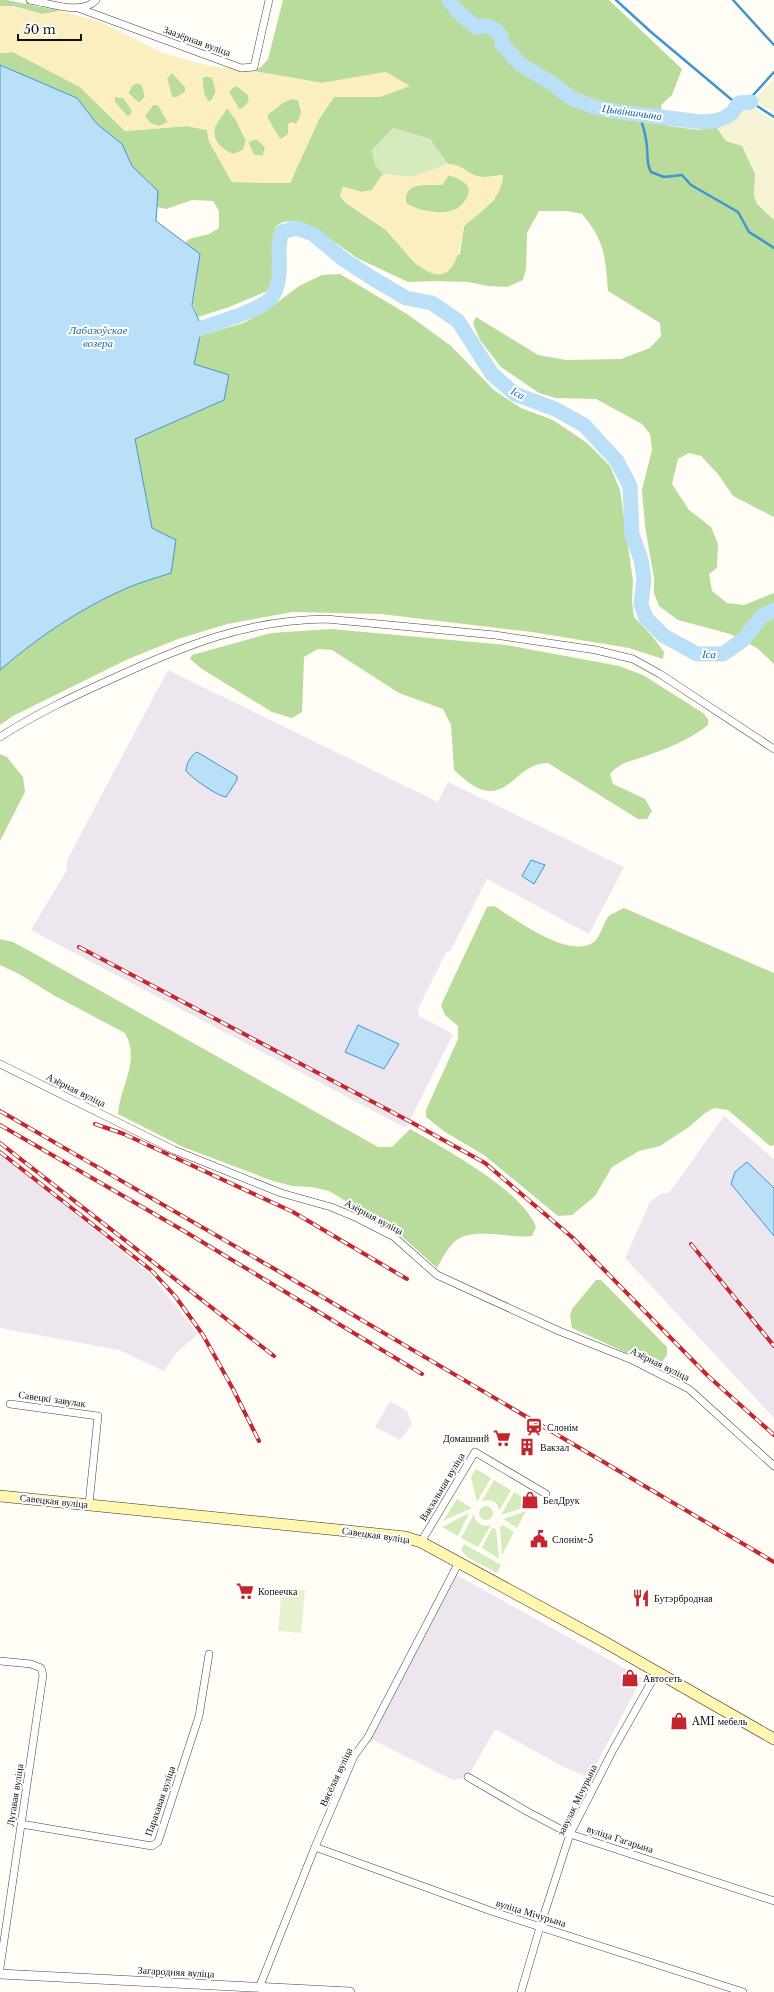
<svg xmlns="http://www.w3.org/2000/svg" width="774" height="1992" font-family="'Libre Baskerville',serif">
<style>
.industrial{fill:#eee6ef}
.farmland{fill:#f6f3d4}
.green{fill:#d5ebbd}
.forest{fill:#b9dc9c;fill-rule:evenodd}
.sand{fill:#fbeec1;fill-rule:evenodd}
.pitch{fill:#e6f2cf}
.water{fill:#b9e0f7;stroke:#3f96cf}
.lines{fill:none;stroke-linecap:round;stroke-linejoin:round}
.stream{stroke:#3f96cf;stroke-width:2.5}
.river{stroke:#b9e0f7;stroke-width:15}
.minor-casing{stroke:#444;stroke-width:8}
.tertiary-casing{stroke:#444;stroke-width:10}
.secondary-casing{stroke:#333;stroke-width:12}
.minor{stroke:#fff;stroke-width:7}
.tertiary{stroke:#fff;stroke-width:9}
.secondary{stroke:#fff6b0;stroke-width:11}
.rail-casing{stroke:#c4262e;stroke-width:4}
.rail{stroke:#fff;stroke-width:2.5;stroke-dasharray:8;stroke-linecap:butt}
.labels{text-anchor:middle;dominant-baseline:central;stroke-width:4;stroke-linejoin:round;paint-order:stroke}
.street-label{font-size:10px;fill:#111;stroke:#fff}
.poi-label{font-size:10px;fill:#111;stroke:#fff;text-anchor:start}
.water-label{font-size:11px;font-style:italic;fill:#1768a6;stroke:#fff}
</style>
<rect width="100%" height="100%" fill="#fffdf5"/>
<path class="industrial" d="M168,670L438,802L448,782L624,867L589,934L487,879L451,950L446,953L418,1009L419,1016L453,1034L406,1128L31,930L67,870V860Z
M724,1116L774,1159V1418L625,1258L650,1202L659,1195L670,1192Z
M0,1154L150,1274L198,1334L176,1353L164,1371L119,1350L0,1328Z
M390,1401L407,1411L412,1424L400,1440L375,1427Z
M455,1574L642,1678L589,1778L558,1764L495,1729L468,1777L453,1780L371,1739Z"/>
<path class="farmland" d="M774,78V112L754,100Z
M745,106L755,109L774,121V220L757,204L754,196L755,183L716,127L735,117L741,107Z"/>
<path class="green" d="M393,128L430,139L448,164L413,177L383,174L375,165L372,150Z
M476,1469L491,1478L477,1502L471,1477Z
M494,1480L511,1490L499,1511C498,1501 492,1499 482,1501Z
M514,1492L531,1502L529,1506L501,1515Z
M457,1499L472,1508L443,1521Z
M479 1513a7 7 0 1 1 14 0a7 7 0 1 1-14 0Z
M526,1511L517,1528L503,1519Z
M469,1513L458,1536L442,1527Z
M474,1514L475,1519C479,1525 484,1527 491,1525L478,1547L461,1538Z
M503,1525L514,1532L502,1555L500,1527Z
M492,1528L496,1529L499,1559L482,1548Z
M464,1544L501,1565L497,1573L467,1557L461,1550Z"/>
<path class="forest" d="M0,0H7L61,11L42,14L13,6H0Z
M283,0H609L682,69L672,95L661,105L662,115L668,126L699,130L716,127L726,141L742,146L755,174L754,196L757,204L774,220V517L733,496L718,474L701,456L689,453L678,459L672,484L689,510L711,527L718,544L717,568L709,574L712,591L727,603L744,605L774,593V664L757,648L730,634L678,620L659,606L654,593V578L645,526L642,490L652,450L650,434L642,424L596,399L556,398L539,393L501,367L480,340L473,323L476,317L538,355L566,360L621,359L650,348L661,336L660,323L608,291C605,256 605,241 582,214L568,211H539L527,233L526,269L523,280L507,287L488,286L468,282L435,281L408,282L357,258L315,228L297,221L283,222L276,226L273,245L274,277L267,291L229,307L198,317L193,304L200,254L185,243L189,239L209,234L219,228V211L213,201L192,200L166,209L157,207L158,191L132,166L122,144L97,124L77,98L0,65V53L13,52L80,87L125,131L187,126L207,130L209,141L232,182L290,183L319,119L334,97H380L386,72L322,83L253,71L261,67L268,59ZM393,128L430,139L448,164C461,165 463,170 474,175C483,179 493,176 502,175L494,200L464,226L460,254L417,265L386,230L346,203L340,196L343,187L362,192L372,190L383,174L375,165L372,150Z
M172,73L185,87V92L177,97H172L167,78Z
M207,76L212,78L216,91L212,100L208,102L204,93L202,78Z
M137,83L142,85L145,97L139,103L128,93L133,85Z
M237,86L248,95L249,101L243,108L239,109L229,92L232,88Z
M115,97L124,98L132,110L131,114L128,117L115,102Z
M293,99L298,100L302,113C298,122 290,136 280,139L268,119V114C279,108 279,102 293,99Z
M153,105H158L168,122L159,126L150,123L145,116Z
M227,108L236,120L246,141L243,150L234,154C223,151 211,140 215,127C217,121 224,114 227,108Z
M256,139L265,147L263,156L254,155L248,142Z
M448,175C454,177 461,179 465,183C475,191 463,207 454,210C440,215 417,211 406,203C403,181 428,185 442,185Z
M340,274L407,314L451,346L495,391L521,408L553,420L587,443L610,466L620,490L633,581L632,601L634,617L653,637L664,652L663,659L629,648L532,632L381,614L292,612L227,624L178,639L126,660L13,716L0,725V670C38,637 81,608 127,588C141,582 156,578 171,573L152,528L135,439L224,400L194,364L200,336L243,323L267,310L299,286L322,275Z
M331,629L506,645L619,666L643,675L703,713L708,719V725C690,740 667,748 646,756C630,762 622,761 610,774L613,784L645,799L652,811L647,819H638L548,763C515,763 509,805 474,786C467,782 460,775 454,770L451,725L443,709L399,693L332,650L318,649L304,657L302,712L292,718L272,712L202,669L190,659L192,655L271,633Z
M0,754L7,757L23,777L25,792L0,841Z
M494,906C515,919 572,962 595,941C601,935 603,924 608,917C612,913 619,911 624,908L774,973V1145L770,1146L728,1110L714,1108L705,1113L689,1127L660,1146L639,1151L612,1167L595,1196L572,1215L558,1216L484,1155L445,1132L426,1117V1110L458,1039V1026L445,1015L441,1005L487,907Z
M0,939L13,942L35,954L378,1147H392L410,1129C444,1148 523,1191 536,1227L532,1236C511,1239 472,1226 454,1242C447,1249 442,1259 437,1268L396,1231L329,1191L312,1187L292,1186L273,1181L183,1147L118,1114C120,1085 141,1061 125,1033L55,996L19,974L0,965Z
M596,1280H601L667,1347V1355L661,1363L653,1365L572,1328L570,1316L572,1309Z"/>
<path class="sand" d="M0,6H13L42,14L61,11L83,17L101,22L163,53L210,66L253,71L322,83L386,72L410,86L380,97H334L319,119L290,183L232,182L209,141L207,130L187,126L125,131L80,87L13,52L0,53ZM172,73L185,87V92L177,97H172L167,78ZM207,76L212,78L216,91L212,100L209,102L204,93L202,78ZM137,83L142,85L145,97L139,103L128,93L133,85ZM237,86L248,95L249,101L243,108L239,109L229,92L232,88ZM115,97L123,98L132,110L131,114L128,117L115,102ZM293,99L298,100C304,108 301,115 296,124L292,122L288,124V133L285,138L280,139L268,119V114C279,108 279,102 293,99ZM153,105H158L168,122L159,126L150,123L145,116ZM227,108L236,120L246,141L243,150L234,154C223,151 209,138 216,125C219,119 224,114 227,108ZM256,139L265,147L263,156L254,155L249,147L248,142Z
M448,164C462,165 463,170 474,175C483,179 494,176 503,175C503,199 480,212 464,226C460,252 453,293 418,265C406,256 398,241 387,231C373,217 353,211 340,196L343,187L362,192L372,190L383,174L413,177ZM449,175C454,177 461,179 466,183C475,191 463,208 454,210C440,215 417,211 406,203C403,181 428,185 442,185Z"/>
<path class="pitch" d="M282,1588L305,1590L301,1633L278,1631Z"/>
<path class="water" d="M0,65L77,98L97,124L122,144L132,166L158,191L156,221L200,254L192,305L202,327L194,364L229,375L224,400L135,439L152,528L176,540L171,573C156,578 141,582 127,588C81,608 38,637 0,670Z
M197,752L237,776V780L226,797C217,796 192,778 186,771C186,764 191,755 197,752Z
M531,860L545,865L534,884L522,876Z
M358,1025L399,1044L384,1069L345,1052Z
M747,1162L774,1188V1236L731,1184L735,1172Z"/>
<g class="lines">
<path class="stream" d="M616,0L651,32L738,105
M733,0L774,45
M747,102L774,72
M751,102L774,117
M639,114C643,125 646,135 647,147C648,157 646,162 651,172L664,177L682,175L691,185L738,212L749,232L774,248"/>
<path class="river" d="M449,0L459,13L476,27L487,26L496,30L501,36L502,44L520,64L550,82L573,99L595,107L619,112L701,122L715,121L724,118L732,113L739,103L751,102
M182,335C204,326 256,313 270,299C273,296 276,290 277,286C283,267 275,251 282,232L296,228L313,234L343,259L372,278L406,298L432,303L458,321L492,374L515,394L555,409L584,425L617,461L630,486L632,535L641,559L644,579L641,604L646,618L664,636L697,654H723L743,640L762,616L774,610"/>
<g class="minor-casing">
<path id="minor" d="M30,0C49,3 81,16 96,0
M78,8L241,68L254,67L269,0
M0,737C37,713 76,695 116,677C186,645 247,620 326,619L495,635L596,650L633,659L660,674L774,749
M0,1064L174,1150L281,1193L331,1207L355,1217L394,1237L437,1275L559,1331L630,1359L689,1389L774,1466
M10,1404L98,1416L89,1504
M421,1542L475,1452L546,1494
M0,1661L31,1664L41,1668L43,1675L0,1968
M468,1777L528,1812L570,1834L774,1901
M21,1824L152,1846L158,1842L199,1716L209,1654
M315,1847L491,1911L743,1992
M259,1988L315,1847L354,1756L368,1737L459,1562
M521,1992L540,1927L570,1834L613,1750L657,1672"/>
</g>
<g class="tertiary-casing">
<path id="tertiary" d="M0,1974L350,1992"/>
</g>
<g class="secondary-casing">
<path id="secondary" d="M0,1496L348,1531L405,1537L421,1542L601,1640L774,1739"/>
</g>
<use href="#minor" class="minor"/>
<use href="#tertiary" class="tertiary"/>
<use href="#secondary" class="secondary"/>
<g class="rail-casing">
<path id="rail" d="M79,947L409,1121L485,1163L573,1238L708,1376L774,1435
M0,1111L285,1275L774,1562
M95,1124L124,1134L293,1212L407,1279
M0,1125L184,1231L422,1374
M0,1143L274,1356
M0,1152L151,1270L175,1296L203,1335L233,1389L259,1441
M691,1244L774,1346"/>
</g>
<use href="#rail" class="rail"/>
</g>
<defs>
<g id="station-bare" transform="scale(1.38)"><path d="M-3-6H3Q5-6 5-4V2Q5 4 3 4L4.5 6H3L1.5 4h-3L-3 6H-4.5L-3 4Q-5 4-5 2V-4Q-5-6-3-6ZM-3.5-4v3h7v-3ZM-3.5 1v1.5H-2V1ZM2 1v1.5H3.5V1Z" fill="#c4262e" stroke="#fff" stroke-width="2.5" paint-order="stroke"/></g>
<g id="supermarket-bare" transform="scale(1.38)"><path d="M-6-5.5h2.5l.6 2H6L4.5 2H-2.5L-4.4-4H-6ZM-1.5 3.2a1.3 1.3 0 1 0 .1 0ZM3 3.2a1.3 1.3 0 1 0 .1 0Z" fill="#c4262e" stroke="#fff" stroke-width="2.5" paint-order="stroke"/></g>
<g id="building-bare" transform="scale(1.38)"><path d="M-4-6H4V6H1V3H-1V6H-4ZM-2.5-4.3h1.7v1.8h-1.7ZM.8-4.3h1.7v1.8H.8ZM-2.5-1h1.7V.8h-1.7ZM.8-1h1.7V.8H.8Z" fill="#c4262e" stroke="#fff" stroke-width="2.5" paint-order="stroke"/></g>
<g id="shop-bare" transform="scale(1.38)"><path d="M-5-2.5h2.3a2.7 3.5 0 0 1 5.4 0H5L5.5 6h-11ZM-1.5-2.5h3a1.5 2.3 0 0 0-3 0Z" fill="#c4262e" stroke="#fff" stroke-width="2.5" paint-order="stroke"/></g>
<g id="civic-bare" transform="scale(1.38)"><path d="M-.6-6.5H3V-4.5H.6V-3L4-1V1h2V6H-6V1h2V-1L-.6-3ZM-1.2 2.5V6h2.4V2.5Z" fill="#c4262e" stroke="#fff" stroke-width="2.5" paint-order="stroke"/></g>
<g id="restaurant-bare" transform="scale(1.38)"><path d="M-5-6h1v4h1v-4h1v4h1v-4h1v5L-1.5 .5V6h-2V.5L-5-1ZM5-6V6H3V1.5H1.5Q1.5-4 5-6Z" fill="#c4262e" stroke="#fff" stroke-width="2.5" paint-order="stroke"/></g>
</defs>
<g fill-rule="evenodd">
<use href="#station-bare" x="534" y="1427"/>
<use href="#supermarket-bare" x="502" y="1438"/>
<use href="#building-bare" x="527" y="1447"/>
<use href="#shop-bare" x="530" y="1500"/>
<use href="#civic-bare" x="539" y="1539"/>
<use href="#supermarket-bare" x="245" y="1591"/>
<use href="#restaurant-bare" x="641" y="1598"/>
<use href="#shop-bare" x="630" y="1678"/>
<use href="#shop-bare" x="679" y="1721"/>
</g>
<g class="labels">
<g class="street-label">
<text transform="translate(197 41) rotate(20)">Заазёрная вуліца</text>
<text transform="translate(76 1090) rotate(26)">Азёрная вуліца</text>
<text transform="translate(374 1217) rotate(28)">Азёрная вуліца</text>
<text transform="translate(660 1364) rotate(26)">Азёрная вуліца</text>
<text transform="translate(52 1399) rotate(8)">Савецкі завулак</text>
<text transform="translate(442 1487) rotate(-59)">Вакзальная вуліца</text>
<text transform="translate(54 1501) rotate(6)">Савецкая вуліца</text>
<text transform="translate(376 1535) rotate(8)">Савецкая вуліца</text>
<text transform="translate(336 1777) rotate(-65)">Вясёлая вуліца</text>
<text transform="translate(15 1795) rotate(-81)">Лугавая вуліца</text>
<text transform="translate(577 1800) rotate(-64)">завулак Мічурына</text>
<text transform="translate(160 1801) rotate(-71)">Парахавая вуліца</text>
<text transform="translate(620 1839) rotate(18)">вуліца Гагарына</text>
<text transform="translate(531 1913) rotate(17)">вуліца Мічурына</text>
<text transform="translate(176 1972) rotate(3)">Загародняя вуліца</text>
</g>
<g class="poi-label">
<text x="547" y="1427">Слонім</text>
<text x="489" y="1438" text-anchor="end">Домашний</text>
<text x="540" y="1447">Вакзал</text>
<text x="543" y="1500">БелДрук</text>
<text x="552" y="1539">Слонім-5</text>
<text x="258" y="1591">Копеечка</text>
<text x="654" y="1598">Бутэрбродная</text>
<text x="643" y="1678">Автосеть</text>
<text x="692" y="1721">AMI мебель</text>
</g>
<g class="water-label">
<text transform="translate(632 112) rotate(8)">Цывіншчына</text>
<text x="98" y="330">Лабазоўскае<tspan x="98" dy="13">возера</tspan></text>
<text transform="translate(518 393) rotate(28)">Іса</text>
<text transform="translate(709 654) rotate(3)">Іса</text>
</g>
</g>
<path d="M18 34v6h63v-6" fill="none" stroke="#111111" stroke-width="2"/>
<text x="24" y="34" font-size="12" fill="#111111" stroke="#ffffff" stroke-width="3" paint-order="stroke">50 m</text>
</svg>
